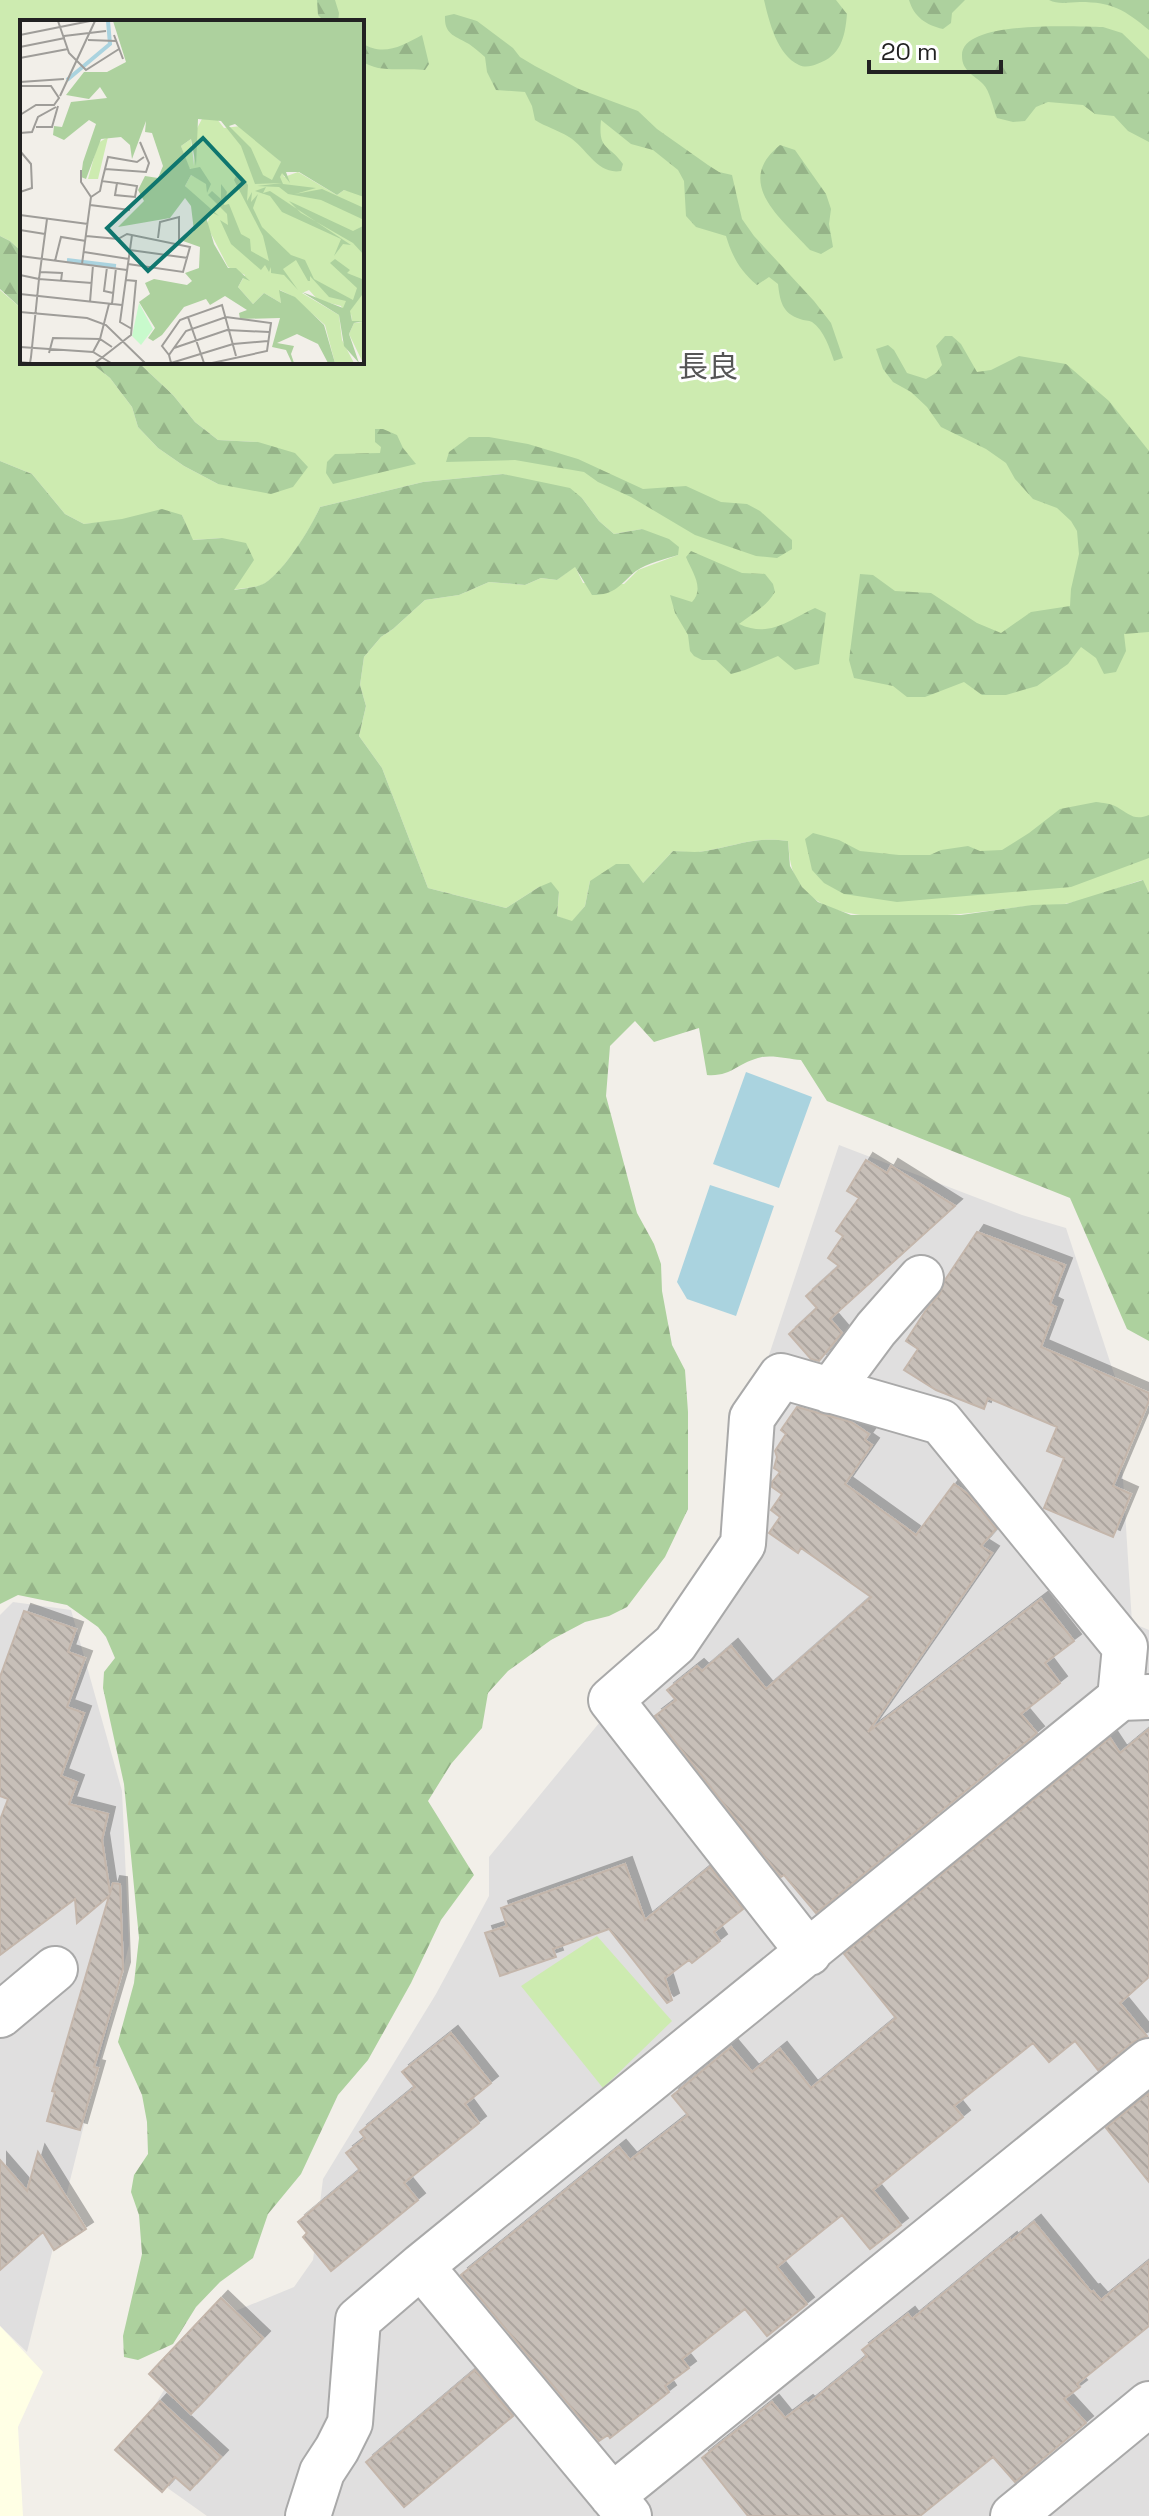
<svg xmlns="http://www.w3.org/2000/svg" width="1149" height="2516" font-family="'Space Grotesk','Noto Sans JP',sans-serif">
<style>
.residential{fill:#e0dfdf}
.education{fill:#ffffe5}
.grass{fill:#cdebb0}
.forest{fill:url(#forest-firs)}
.water{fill:#aad3df}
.building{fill:url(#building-back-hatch);stroke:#c4b6ab;stroke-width:2;filter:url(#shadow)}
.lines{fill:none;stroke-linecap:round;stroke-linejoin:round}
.minor-casing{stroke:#a9a9a9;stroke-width:48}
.minor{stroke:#fff;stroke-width:44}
.labels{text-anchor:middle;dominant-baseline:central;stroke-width:6;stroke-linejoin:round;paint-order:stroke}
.quarter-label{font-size:30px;fill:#555;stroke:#fff}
.inset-river{fill:none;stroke:#aad3df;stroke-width:4}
.inset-road{fill:none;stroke:#9f9d99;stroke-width:2}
.view{fill:#0f766e;fill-opacity:0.15;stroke:#0f766e;stroke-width:4}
.inset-edge{fill:none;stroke:#222;stroke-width:4}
</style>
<defs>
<pattern id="forest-firs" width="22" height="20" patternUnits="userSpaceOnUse" patternTransform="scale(2)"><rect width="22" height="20" fill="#add19e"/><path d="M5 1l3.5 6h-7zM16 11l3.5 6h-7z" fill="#95b388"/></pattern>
<pattern id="building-back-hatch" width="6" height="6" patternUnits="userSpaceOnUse" patternTransform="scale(2)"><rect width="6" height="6" fill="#c7bfb8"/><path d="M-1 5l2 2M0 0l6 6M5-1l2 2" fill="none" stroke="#aba49e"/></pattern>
<filter id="shadow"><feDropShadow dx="7" dy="-7" stdDeviation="0" flood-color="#0004"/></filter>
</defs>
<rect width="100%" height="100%" fill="#f2efe9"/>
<path class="residential" d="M839,1145L1022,1215L1066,1228L1117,1383L1132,1623L1149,1630V2516H207L121,2455L144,2423L204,2324L294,2287L313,2260L323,2179L436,1994L489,1896V1857L618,1700L688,1599L753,1528L767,1361Z
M13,1602L71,1610L122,1791L129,1945L27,2352L0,2326V1615Z"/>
<path class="education" d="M0,2326L43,2372L18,2427L23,2516H0Z"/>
<path class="grass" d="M0,0H1149V893L1142,880C1117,888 1091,899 1065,904C1053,906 1041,904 1028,906C977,912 858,931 816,900C793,883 790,868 788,841C754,836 737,846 705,851C695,853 683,852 673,851L643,883L590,881L585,906L572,922L557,916L559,892L539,887L506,908L428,888L382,768L359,736L366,706L360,685L364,657L381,637L393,629L425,600L459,595L489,582L525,585L541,578L557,580L575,566L583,583L624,584L638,570L678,555L642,529L614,534L599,521L582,498L503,474L423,482L320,507C312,527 283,573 264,584C256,588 242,588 233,590L222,538L192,540L182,515L84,524L65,514L32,474L0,461V290L22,309V362H90L110,378L132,407L138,427L158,448L184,466L218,484L258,442L218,440L195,422L173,395L138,362H362V22H22V252L10,241L0,236Z
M597,1936L672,2021L603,2088L521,1986Z"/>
<path class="forest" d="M317,0H335L339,13L338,22H325L318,15Z
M764,0H836L847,14C845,37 841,56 817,64C812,66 805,68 799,65C777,55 769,21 764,0Z
M909,0H965L952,13L951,23L943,29C926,25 914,17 909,0Z
M1049,0H1149V30C1125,10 1112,2 1080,2C1069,2 1059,5 1049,0Z
M454,14L477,21L513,48L520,57L535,66L579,89L638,111L657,129L708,165L719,172L732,175L742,219L754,236L814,301L831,323L843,358L834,361C830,349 824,330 812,322C809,320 804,321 800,319C782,313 780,301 778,284L769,277L757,285C740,271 732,256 726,236L696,227L686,216L684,181L678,170L653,150L631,144L601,120C598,151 608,143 623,164L621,171C597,175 587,148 569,137C558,130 546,127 535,120L532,106L525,92L496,90L487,72L485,57C480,53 475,48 469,44C456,36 444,35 445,16Z
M1103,27L1122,33L1149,59V142L1128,131L1114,116L1095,114L1083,105L1048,102L1036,107L1025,121L1013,122L997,118C993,108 990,91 983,84C974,75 962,71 962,56C960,19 1078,27 1103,27Z
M422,35L429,64L425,70C405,67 379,74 362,61V43C383,57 402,46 422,35Z
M780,145L795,150L826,194L831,209L829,224L833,247L821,254L810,250C781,218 733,183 780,145Z
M0,236L10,241L22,252V309L0,289Z
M945,336H952L961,344L977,372L991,370L1019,356L1066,364L1109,401L1149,451V632L1124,634L1126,651L1116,672L1104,674L1096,658L1081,647L1068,664L1037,686L1006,695H982L964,682L925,697H907L893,686L854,678L849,660L860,574L873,575L895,591L931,593L977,623L1001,633L1031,612L1070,606L1071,589L1079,554L1077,531L1071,521L1057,508L1033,499L1015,479L1006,463L986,449L941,427L927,407L911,392L893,382L883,369L876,349L888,345L894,350L907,373L926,379L936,373L942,365L936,346Z
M90,362H138L173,395L195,422L218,440L258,442L295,453L308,467L293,487L271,494L218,484L184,466L158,448L138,427L132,407L110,378Z
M375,429H383L397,435L403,448L416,464L333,484L326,473L327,462L335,454L380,453L381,447L375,442Z
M469,437H489L528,444L578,459L643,489L686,486L721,502L747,504L760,511L792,540V549L777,558L756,556L695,535L631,497L598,482L584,472L515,460L446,462L449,452Z
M0,461L32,474L65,514L84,524L122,519L162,509L182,515L193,540L222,538L246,543L254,560L234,590C243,588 257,588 265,583C284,571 311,528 320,507L423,482L503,474L570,488L582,498L599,521L614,534L642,529L669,539L679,547L678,555C666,559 647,563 636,571C619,585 616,595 592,595L575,567L557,580L541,578L525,585L489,582L459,595L425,600L393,629L381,637L364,657L360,685L366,706L359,736L382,768L428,888L506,908L539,887L551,882L559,892L557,916L572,921L585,906L590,881L616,864H629L643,883L673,851C683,851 695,853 705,851C737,846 754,836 788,841L790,866L802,887L818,902L851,915H961L1032,905L1066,904L1143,880L1149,893V1341L1127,1329L1070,1198L827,1101L801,1060C789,1059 774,1055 762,1057C738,1062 732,1077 707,1075L699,1028L654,1042L635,1021L610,1046L606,1096L637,1213L654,1244L661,1264L662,1291L672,1345L685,1370L688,1412V1509L665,1557L627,1607L609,1616L585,1622L551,1640L508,1671L488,1693L482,1728L451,1764L428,1801L474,1875L441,1920L411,1983L368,2060L338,2095L301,2174L268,2214L253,2258L220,2282L196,2307L173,2344L138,2360L124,2357L123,2336L142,2254L139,2215L131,2192L134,2175L148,2154L147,2122L142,2095L118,2042L134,1983L139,1938L124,1784L103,1688L104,1672L115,1658L106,1637L98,1627L67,1605L18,1595L0,1604Z
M691,551L742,573L765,574L773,584L775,592C765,608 752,614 739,624C770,638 787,621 815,608L826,613L819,664L795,670L778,656L745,670L731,674L716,660H702L694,656L690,651L688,635L675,613L670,595L692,602C705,588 692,572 686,557Z
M1096,802C1103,803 1110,803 1117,807C1129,814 1134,821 1149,815V858L1071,887L897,902L844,894L824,883L812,870L805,839L813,833L839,840L860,851L899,855H930L941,850L968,846L980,851L1002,850L1029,833L1060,809Z"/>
<path class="water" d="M746,1072L812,1097L779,1188L713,1164Z
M710,1185L774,1206L736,1316L687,1299L677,1282Z"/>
<path class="building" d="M866,1160L887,1173L891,1166L955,1206L830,1319L842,1333L819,1361L811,1359L789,1334L817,1308L806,1296L839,1266L828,1258L843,1236L836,1231L859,1198L847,1191Z
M977,1232L1065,1265L1050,1304L1056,1307L1041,1347L1149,1393V1401L1113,1486L1131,1494L1113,1537L1044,1508L1064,1458L1047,1451L1057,1427L988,1398L984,1409L936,1390L904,1370L918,1349L906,1341L926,1310L940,1294L945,1280Z
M797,1407L851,1422L869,1434L865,1440L872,1445L845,1484L916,1535L954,1484L968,1494L996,1529L981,1546L992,1553L868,1732L1041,1599L1074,1641L1045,1663L1060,1683L1021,1714L1037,1733L816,1913L784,1875L781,1877L655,1716L676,1700L667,1690L697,1666L702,1671L731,1646L766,1689L871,1597L801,1548L798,1553L769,1533L780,1517L771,1510L782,1494L772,1487V1482L780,1472L774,1468L777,1457L775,1451L786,1434L781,1430Z
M24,1611L76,1629L68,1652L85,1658L67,1707L84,1713L61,1776L77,1782L69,1804L108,1814L102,1840L110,1893L113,1883L120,1884L123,1969L94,2067L98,2068L80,2130L47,2121L55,2092L52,2091L109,1896L77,1923L75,1899L0,1955V1820L8,1799L0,1796V1677Z
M1149,1729V1977L1120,2003L1147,2036L1133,2042L1098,2070L1075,2041L1049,2062L1033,2043L954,2106L963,2117L873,2190L901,2225L870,2249L842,2215L777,2267L807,2304L767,2336L745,2309L682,2359L689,2368L665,2386L669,2392L610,2438L608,2435L599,2441L461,2275L619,2147L630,2160L688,2115L672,2096L731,2047L752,2072L780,2049L811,2088L896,2018L844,1954L1110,1738L1120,1753Z
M625,1864L645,1920L710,1867L743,1909L714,1932L720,1941L692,1963L689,1960L665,1978L672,2000L667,2003L609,1929L553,1949L556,1957L500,1976L485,1933L507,1926L501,1908Z
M451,2033L491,2083L465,2104L479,2123L404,2183L418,2200L331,2271L303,2237L307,2233L298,2222L360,2170L346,2153L365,2138L360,2132L415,2087L402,2072Z
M1149,2093V2182L1106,2128Z
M38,2152L86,2229L54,2250L43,2232L0,2270V2160L27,2191Z
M1034,2222L1091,2292L1093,2291L1101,2300L1149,2261V2326L1077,2384L1080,2387L1064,2399L1086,2423L1015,2482L993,2457L920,2516H748L702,2458L772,2402L785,2418L806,2402L808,2404L867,2356L862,2350L908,2314L912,2319L1010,2239L1011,2241Z
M221,2298L263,2338L191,2414L149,2374Z
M475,2370L513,2416L404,2507L366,2462Z
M160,2401L221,2457L190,2490L175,2477L162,2492L115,2450Z"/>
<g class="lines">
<g class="minor-casing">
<path id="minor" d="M830,1391L876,1329L921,1278
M809,1953L611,1700L675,1644L743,1544L752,1418L781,1376L941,1422L1125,1647L1120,1698
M0,2015L55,1969
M421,2266L629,2516
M612,2496L1149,2061
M308,2516L322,2472L337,2449L350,2423L358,2320L421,2266L1120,1698L1149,1697
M1013,2516L1149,2404"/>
</g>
<use href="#minor" class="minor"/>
</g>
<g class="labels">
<g class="quarter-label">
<text x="708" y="366">長良</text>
</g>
</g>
<g transform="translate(20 20)">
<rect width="344" height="344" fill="#f2efe9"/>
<path d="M183,97L197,99L204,108L221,106L261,142L264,157L278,152L317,175L324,170L343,174V343L329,314L334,303L342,302L332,301L331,294L327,298L321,286L298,280L289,270L282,273L319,295L322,320L334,343H315L305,305L272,276L260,270L261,283L244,273L233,284L218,267L225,255L208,247L187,206L190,193L165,166L171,155L186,163L185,157L169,148L161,126L171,119L174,146L175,112ZM88,117L78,159H68L78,123Z" fill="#cdebb0"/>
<path d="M93,1H344V177L324,170L317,175L279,152H266L270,163L262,153L260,157L263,164L296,168L275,174L302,169L344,188V235L333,223L281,193L269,181L333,211L343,206L342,199L301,180L268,174L259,167L237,166L262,163L235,164L221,126L201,101L178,99L176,146L171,119L161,126L170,149L180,147L191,164L187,173L186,164L171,155L165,166L199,196L191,192L187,200L194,224L208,248H216L230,261L223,258L218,267L233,284L244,273L261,283L259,270L275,277L304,305L315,343H308L298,324L277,314L257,323L274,326L271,334L274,343H272L266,330L252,327L260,298L220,299L219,293L227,290L205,276L190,285L186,279L164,287L142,315L133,321L128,318L135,308L119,282L130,274L125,263L134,259L167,265L172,261L165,253L179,248L180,227L163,221L174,211L171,186L165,178L150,198L98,207L124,181L118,170L125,156L138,158L143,146L132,113L125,112L126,101L112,139L110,125L101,117L81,119L66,159L61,157L63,142L76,104L69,100L44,120L33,115L34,106L42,107L51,82L87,78L80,67L69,79L46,75L64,52H87L106,42ZM215,104L261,142L252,160L243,155L231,128L209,106ZM221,155L228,165L227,181L232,172L231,182L238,174L233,188L242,207L271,235L285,240L294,259L333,280L337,268L310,243L315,239L330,250L327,253L342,259V275L330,291L332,301H343L334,303L329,314L339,343L324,326L319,295L282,272L323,288L326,281L309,277L290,256V261H288L276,240L263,249L278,270L264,255L251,253V247L249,252L245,245L241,250L211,224L200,200L208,205L207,194L188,175L192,171L201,179V164L207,172L204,185L209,184L221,214L230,219L231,231L249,241L243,216L214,160L216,156L223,161ZM246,167L243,173L250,171L331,225L323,224L314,236L321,219L262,192L250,176L235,171Z" fill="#add19e" fill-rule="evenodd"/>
<path d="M119,283L133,309L121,325L112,316Z" fill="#c8facc"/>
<path class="inset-river" d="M47,60L90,24L88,1M47,240L96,246"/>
<path class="inset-road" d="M38,1L49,33L66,50L99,29M0,15L70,1M94,15L103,39M44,16L86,11M68,20L96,21M0,27L45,18M0,38L48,29M0,62L44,59M0,66H31L39,78L34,85H16L0,95M40,76L75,1M16,107H32L38,86M0,113L12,112L18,97L36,87M0,131L11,144L12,168L0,172M85,149L126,152L129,143L120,122M61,150V162L71,177L62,244M82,161L88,137L117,142L124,137M71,177L80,171L82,161L97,163L95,175L115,177L117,166L97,163M70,185L110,190M0,195L68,204M0,210L25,214M112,215L100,302L112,309M66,216L98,219L107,214L170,227L163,252L108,244M138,218L140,202L159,197V221M110,230L168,238M64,232L109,239M0,236L107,250M35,241L41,217L66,221M87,247L84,271L93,273M20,252L42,253L41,261M0,255L19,259L27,199M0,274L102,285M70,282L73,245M92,284L96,248M0,292L67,298L86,305L125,343M0,327L73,332L91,343M154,328L207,310L249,312M73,332L80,319L92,327M29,333L33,318L80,319L89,284M149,335L142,326L160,300L168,297M0,342L10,343L11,337L19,259L72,263M75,343L111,315L116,261L106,260M151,343L149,335L166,311L206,297L251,303L247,331L192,343M151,343L213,324L248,321M184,343L168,297L202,285L216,336"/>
<path class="view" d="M183,118L224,162L128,251L87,208Z"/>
<rect width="344" height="344" class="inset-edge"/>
</g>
<path d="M869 60v12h132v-12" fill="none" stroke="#222222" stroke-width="4"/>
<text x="881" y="60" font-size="24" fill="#222222" stroke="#ffffff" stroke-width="6" paint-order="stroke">20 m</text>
</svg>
